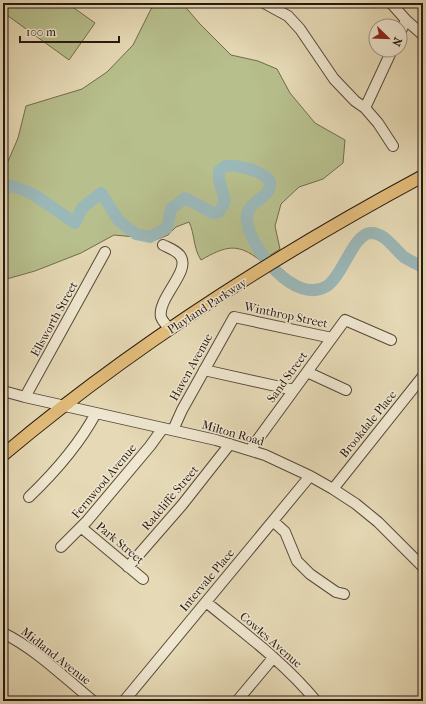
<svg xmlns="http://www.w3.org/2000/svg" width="426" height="704" font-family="'IM FELL French Canon',serif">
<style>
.green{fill:#b7bf8d;stroke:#6f6c4e}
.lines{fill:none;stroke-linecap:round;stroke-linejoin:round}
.river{stroke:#9bb8b9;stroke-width:12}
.minor-casing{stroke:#57483a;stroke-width:12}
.major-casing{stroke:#271810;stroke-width:14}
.minor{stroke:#efe7d0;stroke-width:10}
.major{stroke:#e3bd7b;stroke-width:12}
.labels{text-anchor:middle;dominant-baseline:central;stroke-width:3;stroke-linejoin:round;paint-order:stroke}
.street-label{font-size:12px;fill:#271810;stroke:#efe7d0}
</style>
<rect width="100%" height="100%" fill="#e6dab6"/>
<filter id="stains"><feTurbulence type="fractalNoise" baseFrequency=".005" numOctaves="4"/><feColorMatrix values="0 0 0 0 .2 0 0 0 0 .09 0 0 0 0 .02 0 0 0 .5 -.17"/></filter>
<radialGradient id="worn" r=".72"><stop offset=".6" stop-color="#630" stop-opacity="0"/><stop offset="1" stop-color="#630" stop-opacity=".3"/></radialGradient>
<path class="green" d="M12,3H67L95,23L69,60L4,13Z
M154,3H182L200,24L231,55L258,61L277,69L290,93L315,123L345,140L343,163L323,179L299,187L281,204L275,226L280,249L261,261C237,242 226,246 201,260C193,248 195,234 189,222L176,227L168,235L158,239L114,235L81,253L35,271L3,280V173L18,138L26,106L82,89L107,72L133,45Z"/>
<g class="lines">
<path class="river" d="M3,193L10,185L33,194L75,223L82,208L101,193L119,221L136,234L150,237L167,228L171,209L185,198L213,213L219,212L225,201L219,180V171L225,166C237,165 264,170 270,182C272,201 244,199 247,221C250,248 295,306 327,286C343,275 353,235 370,233C385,232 394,249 404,257C410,261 417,264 423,267"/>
<g class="minor-casing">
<path id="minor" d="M264,3L288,16L300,29L334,79L355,101L365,108L378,123L393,146
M391,3L406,20L423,35
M400,33L406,20
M365,108L392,50
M163,245C169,248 178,251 181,257C190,272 157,299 161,317C163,322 167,326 171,329
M204,370L294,390
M307,372L346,390
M3,391L25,397L216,440L265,455L310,476L333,489L356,504L378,522L423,567
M25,397L105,252
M173,430L182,410L234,317L332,338
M250,450L345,320L391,340
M333,489L423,376
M29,497C54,473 79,445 96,413
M273,521L285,532L297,561L310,574L336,592L344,594
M82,528L143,579
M61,547L87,521L150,446L163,428
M128,567L182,505L230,444
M206,602C244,633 285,663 316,701
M3,633C36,649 65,678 93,701
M124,701L310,476
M237,701L273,658"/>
</g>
<g class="major-casing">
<path id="major" d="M3,455C130,348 276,255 423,176"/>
</g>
<use href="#minor" class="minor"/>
<use href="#major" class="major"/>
</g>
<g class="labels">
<g class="street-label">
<text transform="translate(207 306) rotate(-33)">Playland Parkway</text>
<text transform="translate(286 315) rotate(12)">Winthrop Street</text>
<text transform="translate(54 319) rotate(-61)">Ellsworth Street</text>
<text transform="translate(191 367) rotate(-61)">Haven Avenue</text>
<text transform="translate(287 377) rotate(-54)">Sand Street</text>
<text transform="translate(368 424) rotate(-51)">Brookdale Place</text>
<text transform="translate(233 433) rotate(16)">Milton Road</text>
<text transform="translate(104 481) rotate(-50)">Fernwood Avenue</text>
<text transform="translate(170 498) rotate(-50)">Radcliffe Street</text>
<text transform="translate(120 543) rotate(40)">Park Street</text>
<text transform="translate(207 580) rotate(-50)">Intervale Place</text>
<text transform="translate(271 640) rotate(41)">Cowles Avenue</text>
<text transform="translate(56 656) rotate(38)">Midland Avenue</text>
</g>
</g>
<rect width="426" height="704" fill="none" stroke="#e6dab6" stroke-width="16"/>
<rect x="4" y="4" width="418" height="696" fill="none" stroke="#271810" stroke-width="2"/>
<rect x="8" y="8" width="410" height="688" fill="none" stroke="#271810"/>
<g transform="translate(388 38) rotate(113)"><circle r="19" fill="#efe7d0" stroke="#9f9483"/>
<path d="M0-3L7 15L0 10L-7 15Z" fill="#8f2418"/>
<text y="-6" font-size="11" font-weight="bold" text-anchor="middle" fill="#271810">N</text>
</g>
<path d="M20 36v6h99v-6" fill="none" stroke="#271810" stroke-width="2"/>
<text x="26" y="36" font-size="12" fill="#271810" stroke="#efe7d0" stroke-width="3" paint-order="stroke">100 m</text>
<rect width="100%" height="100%" filter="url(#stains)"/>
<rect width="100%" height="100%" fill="url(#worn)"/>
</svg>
